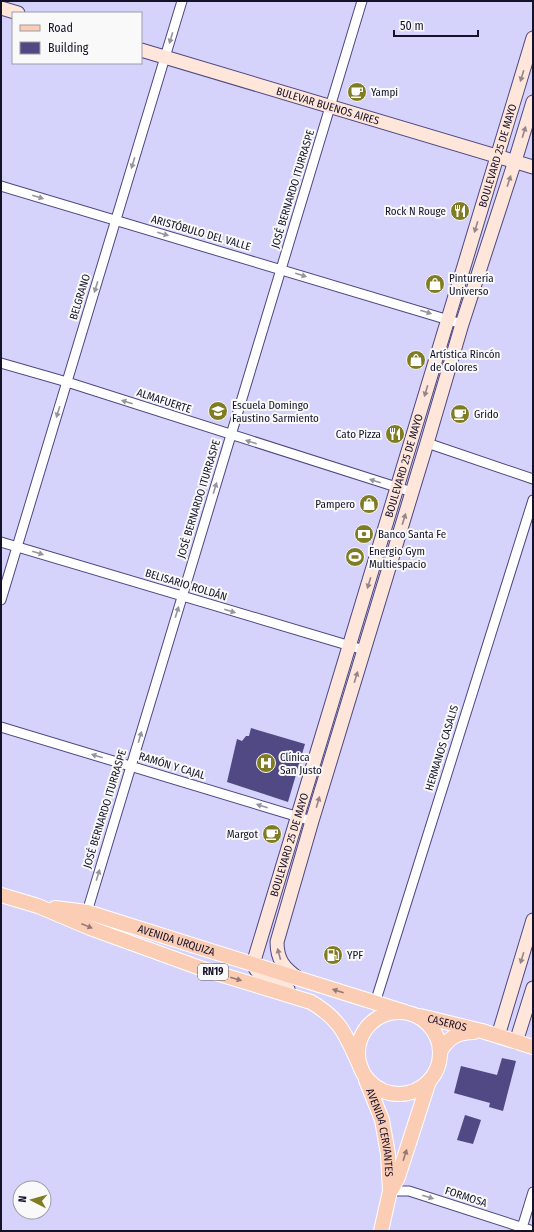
<svg xmlns="http://www.w3.org/2000/svg" width="534" height="1232" font-family="'Fira Sans Condensed',sans-serif">
<style>
.building{fill:#504983}
.lines{fill:none;stroke-linecap:round;stroke-linejoin:round}
.street-casing{stroke:#4d4781;stroke-width:11}
.secondary-casing{stroke:#4d4781;stroke-width:15}
.primary-casing{stroke:#fff;stroke-width:16}
.street{stroke:#fff;stroke-width:9}
.secondary{stroke:#fee6da;stroke-width:13}
.primary{stroke:#fccdb5;stroke-width:14}
.oneway{fill:#95949f}
.oneway2{fill:#95868a}
.oneway3{fill:#947876}
.labels{text-anchor:middle;dominant-baseline:central;stroke-width:4;stroke-linejoin:round;paint-order:stroke}
.shield{fill:#f9f9f9;stroke:#595767;stroke-width:1}
.shield-label{font-size:10px;font-weight:bold;fill:#141129}
.poi-label{font-size:11px;fill:#141129;stroke:#f9f9f9;text-anchor:start}
.street-label{font-size:11px;fill:#141129;stroke:#f9f9f9}
</style>
<rect width="100%" height="100%" fill="#d5d3fc"/>
<path class="building" d="M251,728L305,744L288,802L227,782L237,739L242,741L246,736H249Z
M502,1058L516,1061L503,1111L489,1107L490,1103L454,1093L461,1066L497,1075Z
M465,1115L481,1120L473,1144L457,1140Z"/>
<g class="lines">
<g class="street-casing">
<path id="street" d="M1,186L462,324
M1,363L67,382L412,492
M427,443L533,479
M1,542L364,650
M1,600L182,1
M1,727L312,821
M87,912L362,1
M375,1003L533,500
M390,1191H409L533,1231
M521,1231L533,1192"/>
</g>
<g class="secondary-casing">
<g id="secondary">
<path d="M1,8L18,13"/>
<path id="s1" d="M141,50L533,167"/>
<path d="M298,978C284,968 277,960 277,942L312,821L427,443L462,324L515,161L533,102"/>
<path id="s2" d="M288,989C273,983 260,980 253,964L533,38"/>
<path d="M498,1036L533,920"/>
<path d="M516,1042L533,988"/>
</g>
</g>
<g class="primary-casing">
<g id="primary">
<path d="M1,895L38,906L90,928L203,969L311,1002C343,1021 346,1037 361,1068"/>
<path id="s3" d="M55,908L87,912L405,1012"/>
<circle cx="399" cy="1053" r="41"/>
<path id="s4" d="M420,1016L482,1031L533,1047"/>
<path d="M440,1052C448,1038 457,1032 474,1032"/>
<path id="s5" d="M366,1080L382,1120L388,1154L390,1191L381,1231"/>
<path d="M392,1189L398,1177L429,1081"/>
</g>
</g>
<use href="#street" class="street"/>
<use href="#secondary" class="secondary"/>
<use href="#primary" class="primary"/>
</g>
<defs><path id="oneway-solid" d="M-6-.8H1V-3.2L6.5 0L1 3.2V.8H-6Z"/></defs>
<g class="oneway">
<use href="#oneway-solid" transform="translate(171 38) rotate(107)"/>
<use href="#oneway-solid" transform="translate(133 163) rotate(107)"/>
<use href="#oneway-solid" transform="translate(38 197) rotate(17)"/>
<use href="#oneway-solid" transform="translate(163 234) rotate(16)"/>
<use href="#oneway-solid" transform="translate(301 275) rotate(17)"/>
<use href="#oneway-solid" transform="translate(96 287) rotate(107)"/>
<use href="#oneway-solid" transform="translate(426 312) rotate(17)"/>
<use href="#oneway-solid" transform="translate(127 402) rotate(-162)"/>
<use href="#oneway-solid" transform="translate(58 412) rotate(107)"/>
<use href="#oneway-solid" transform="translate(251 442) rotate(-163)"/>
<use href="#oneway-solid" transform="translate(375 481) rotate(-163)"/>
<use href="#oneway-solid" transform="translate(215 488) rotate(-73)"/>
<use href="#oneway-solid" transform="translate(38 553) rotate(17)"/>
<use href="#oneway-solid" transform="translate(230 611) rotate(17)"/>
<use href="#oneway-solid" transform="translate(177 612) rotate(-73)"/>
<use href="#oneway-solid" transform="translate(140 737) rotate(-73)"/>
<use href="#oneway-solid" transform="translate(97 756) rotate(-163)"/>
<use href="#oneway-solid" transform="translate(262 806) rotate(-163)"/>
<use href="#oneway-solid" transform="translate(98 875) rotate(-73)"/>
<use href="#oneway-solid" transform="translate(428 1197) rotate(18)"/>
</g>
<g class="oneway2">
<use href="#oneway-solid" transform="translate(522 76) rotate(107)"/>
<use href="#oneway-solid" transform="translate(524 132) rotate(-73)"/>
<use href="#oneway-solid" transform="translate(509 181) rotate(-72)"/>
<use href="#oneway-solid" transform="translate(476 227) rotate(107)"/>
<use href="#oneway-solid" transform="translate(426 391) rotate(107)"/>
<use href="#oneway-solid" transform="translate(404 519) rotate(-73)"/>
<use href="#oneway-solid" transform="translate(369 583) rotate(107)"/>
<use href="#oneway-solid" transform="translate(356 677) rotate(-73)"/>
<use href="#oneway-solid" transform="translate(318 802) rotate(-73)"/>
<use href="#oneway-solid" transform="translate(279 954) rotate(-105)"/>
<use href="#oneway-solid" transform="translate(522 958) rotate(107)"/>
</g>
<g class="oneway3">
<use href="#oneway-solid" transform="translate(87 926) rotate(22)"/>
<use href="#oneway-solid" transform="translate(236 979) rotate(16)"/>
<use href="#oneway-solid" transform="translate(338 991) rotate(-163)"/>
<use href="#oneway-solid" transform="translate(405 1155) rotate(-72)"/>
</g>
<defs>
<g id="cafe-disc" transform="scale(1)"><circle r="9.5" fill="#807c23" stroke="#f9f9f9"/><path d="M-5.5-4.5H6V0H3Q3 3.5 0 3.5H-2.5Q-5.5 3.5-5.5 0ZM3-3.2v2h1.7v-2ZM-6 4.5H4V6H-6Z" fill="#fff"/></g>
<g id="restaurant-disc" transform="scale(1)"><circle r="9.5" fill="#807c23" stroke="#f9f9f9"/><path d="M-5-6h1v4h1v-4h1v4h1v-4h1v5L-1.5 .5V6h-2V.5L-5-1ZM5-6V6H3V1.5H1.5Q1.5-4 5-6Z" fill="#fff"/></g>
<g id="shop-disc" transform="scale(1)"><circle r="9.5" fill="#807c23" stroke="#f9f9f9"/><path d="M-5-2.5h2.3a2.7 3.5 0 0 1 5.4 0H5L5.5 6h-11ZM-1.5-2.5h3a1.5 2.3 0 0 0-3 0Z" fill="#fff"/></g>
<g id="school-disc" transform="scale(1)"><circle r="9.5" fill="#807c23" stroke="#f9f9f9"/><path d="M0-5L7-2L0 1L-7-2ZM-4 1L0 2.5L4 1V4Q0 6-4 4Z" fill="#fff"/></g>
<g id="bank-disc" transform="scale(1)"><circle r="9.5" fill="#807c23" stroke="#f9f9f9"/><path d="M-6-4H6V4H-6ZM0-2.3a2.3 2.3 0 1 0 0 4.6a2.3 2.3 0 1 0 0-4.6Z" fill="#fff"/></g>
<g id="stadium-disc" transform="scale(1)"><circle r="9.5" fill="#807c23" stroke="#f9f9f9"/><path d="M0-5a6.5 5 0 1 0 0 10a6.5 5 0 1 0 0-10ZM-3.5-1.8h7v3.6h-7Z" fill="#fff"/></g>
<g id="hospital-disc" transform="scale(1)"><circle r="9.5" fill="#807c23" stroke="#f9f9f9"/><path d="M-5-5h3v3.5h4V-5h3V5h-3V1.5h-4V5h-3Z" fill="#fff"/></g>
<g id="fuel-disc" transform="scale(1)"><circle r="9.5" fill="#807c23" stroke="#f9f9f9"/><path d="M-5.5-6h7V0h2V4h1.3V-2.5L3-4.5l.8-.8L6-3V5H2.5V1h-1V6h-7ZM-4.2-4.7v3.2H.2V-4.7Z" fill="#fff"/></g>
</defs>
<g fill-rule="evenodd">
<use href="#cafe-disc" x="357" y="92"/>
<use href="#restaurant-disc" x="460" y="211"/>
<use href="#shop-disc" x="435" y="284"/>
<use href="#shop-disc" x="416" y="360"/>
<use href="#school-disc" x="218" y="411"/>
<use href="#cafe-disc" x="460" y="414"/>
<use href="#restaurant-disc" x="395" y="434"/>
<use href="#shop-disc" x="369" y="504"/>
<use href="#bank-disc" x="364" y="534"/>
<use href="#stadium-disc" x="355" y="557"/>
<use href="#hospital-disc" x="266" y="763"/>
<use href="#cafe-disc" x="272" y="834"/>
<use href="#fuel-disc" x="333" y="955"/>
</g>
<g class="labels">
<rect class="shield" x="198" y="964" width="30" height="16" rx="3"/>
<g class="shield-label">
<text x="213" y="972">RN19</text>
</g>
<g class="poi-label">
<text x="371" y="92">Yampi</text>
<text x="446" y="211" text-anchor="end">Rock N Rouge</text>
<text x="449" y="278">Pinturería<tspan x="449" dy="13">Universo</tspan></text>
<text x="430" y="354">Artística Rincón<tspan x="430" dy="13">de Colores</tspan></text>
<text x="232" y="405">Escuela Domingo<tspan x="232" dy="13">Faustino Sarmiento</tspan></text>
<text x="474" y="414">Grido</text>
<text x="381" y="434" text-anchor="end">Cato Pizza</text>
<text x="355" y="504" text-anchor="end">Pampero</text>
<text x="378" y="534">Banco Santa Fe</text>
<text x="369" y="551">Energio Gym<tspan x="369" dy="13">Multiespacio</tspan></text>
<text x="280" y="757">Clínica<tspan x="280" dy="13">San Justo</tspan></text>
<text x="258" y="834" text-anchor="end">Margot</text>
<text x="347" y="955">YPF</text>
</g>
<g class="street-label">
<text stroke="none"><textPath href="#s1" startOffset="195">BULEVAR BUENOS AIRES</textPath></text>
<text stroke="none"><textPath href="#s2" startOffset="889">BOULEVARD 25 DE MAYO</textPath></text>
<text transform="translate(293 189) rotate(-73)">JOSÉ BERNARDO ITURRASPE</text>
<text transform="translate(201 233) rotate(16)">ARISTÓBULO DEL VALLE</text>
<text transform="translate(80 297) rotate(-73)">BELGRANO</text>
<text transform="translate(164 401) rotate(18)">ALMAFUERTE</text>
<text stroke="none"><textPath href="#s2" startOffset="565">BOULEVARD 25 DE MAYO</textPath></text>
<text transform="translate(199 499) rotate(-73)">JOSÉ BERNARDO ITURRASPE</text>
<text transform="translate(186 585) rotate(17)">BELISARIO ROLDÁN</text>
<text transform="translate(442 748) rotate(-73)">HERMANOS CASALIS</text>
<text transform="translate(172 766) rotate(17)">RAMÓN Y CAJAL</text>
<text transform="translate(105 809) rotate(-73)">JOSÉ BERNARDO ITURRASPE</text>
<text stroke="none"><textPath href="#s2" startOffset="169">BOULEVARD 25 DE MAYO</textPath></text>
<text stroke="none"><textPath href="#s3" startOffset="126">AVENIDA URQUIZA</textPath></text>
<text stroke="none"><textPath href="#s4" startOffset="28">CASEROS</textPath></text>
<text stroke="none"><textPath href="#s5" startOffset="55">AVENIDA CERVANTES</textPath></text>
<text transform="translate(466 1197) rotate(18)">FORMOSA</text>
</g>
</g>
<rect width="534" height="1232" fill="none" stroke="#141129" stroke-width="4"/>
<rect x="12" y="12" width="130" height="52" fill="#f9f9f9" stroke="#9d9ca6"/>
<rect x="20" y="25" width="20" height="6" fill="#fccdb5" stroke="#9d9ca6"/>
<text x="48" y="32" font-size="12" fill="#141129">Road</text>
<rect x="20" y="42" width="20" height="12" fill="#504983" stroke="#9d9ca6"/>
<text x="48" y="52" font-size="12" fill="#141129">Building</text>
<g transform="translate(32 1200) rotate(276)"><circle r="19" fill="#f9f9f9" stroke="#9d9ca6"/>
<path d="M0-3L7 15L0 10L-7 15Z" fill="#807c23"/>
<text y="-6" font-size="11" font-weight="bold" text-anchor="middle" fill="#141129">N</text>
</g>
<path d="M394 30v6h84v-6" fill="none" stroke="#141129" stroke-width="2"/>
<text x="400" y="30" font-size="12" fill="#141129" stroke="#f9f9f9" stroke-width="3" paint-order="stroke">50 m</text>
</svg>
